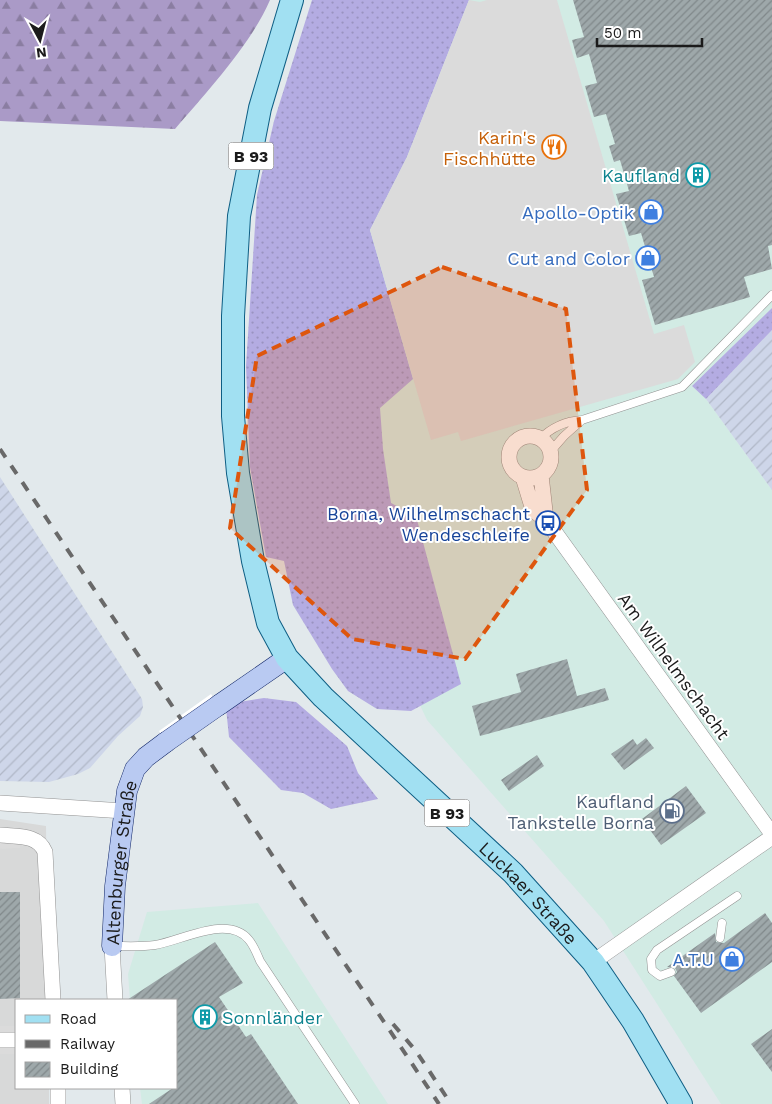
<svg xmlns="http://www.w3.org/2000/svg" width="772" height="1104" font-family="'Work Sans',sans-serif">
<style>
.residential{fill:#d8d9d9}
.commercial{fill:#d2ebe4}
.farmland{fill:url(#farmland-furrows)}
.grass{fill:url(#grass-dots)}
.forest{fill:url(#forest-firs)}
.parking{fill:#dbdbdb}
.pier{fill:#fff}
.building{fill:url(#building-hatch)}
.lines{fill:none;stroke-linecap:round;stroke-linejoin:round}
.lane-casing{stroke:#929292;stroke-width:9}
.street-casing{stroke:#929292;stroke-width:16}
.secondary-casing{stroke:#0f2466;stroke-width:21}
.primary-casing{stroke:#0e5e84;stroke-width:24}
.lane{stroke:#fff;stroke-width:8}
.street{stroke:#fff;stroke-width:15}
.secondary{stroke:#b9caf2;stroke-width:20}
.primary{stroke:#a1e0f2;stroke-width:22}
.rail{stroke:#696969;stroke-width:4;stroke-dasharray:10 10;stroke-linecap:butt}
.secondary-bridge-casing{stroke:#0f2466;stroke-width:21;stroke-linecap:butt}
.secondary-bridge{stroke:#b9caf2;stroke-width:20}
.marked{fill:#de560d;fill-opacity:0.2;stroke:#de560d;stroke-width:4;stroke-dasharray:10 6;stroke-linejoin:round}
.labels{text-anchor:middle;dominant-baseline:central;stroke-width:4;stroke-linejoin:round;paint-order:stroke}
.shield{fill:#fff;stroke:#5f5f5f;stroke-width:1}
.shield-label{font-size:16px;font-weight:bold;fill:#1b1b1b}
.food-label{font-size:18px;fill:#c56008;stroke:#fff;text-anchor:end}
.culture-label{font-size:18px;fill:#0d838f;stroke:#fff;text-anchor:end}
.shop-label{font-size:18px;fill:#366cbe;stroke:#fff;text-anchor:end}
.transit-label{font-size:18px;fill:#164399;stroke:#fff;text-anchor:end}
.street-label{font-size:18px;fill:#1b1b1b;stroke:#fff}
.service-label{font-size:18px;fill:#4e5e75;stroke:#fff;text-anchor:end}
</style>
<defs>
<pattern id="farmland-furrows" width="10" height="10" patternUnits="userSpaceOnUse" patternTransform="scale(1.25)"><rect width="10" height="10" fill="#ced6e9"/><path d="M-1 1l2-2M0 10L10 0M9 11l2-2" fill="none" stroke="#b0b7c7"/></pattern>
<pattern id="grass-dots" width="8" height="8" patternUnits="userSpaceOnUse" patternTransform="scale(1.25)"><rect width="8" height="8" fill="#b4ace2"/><path d="M2 2h.1M6 6h.1" fill="none" stroke="#9a93c1" stroke-width="1.8" stroke-linecap="round"/></pattern>
<pattern id="forest-firs" width="22" height="20" patternUnits="userSpaceOnUse" patternTransform="scale(1.25)"><rect width="22" height="20" fill="#aa9ac7"/><path d="M5 1l3.5 6h-7zM16 11l3.5 6h-7z" fill="#8a7da1"/></pattern>
<pattern id="building-hatch" width="6" height="6" patternUnits="userSpaceOnUse" patternTransform="scale(1.25)"><rect width="6" height="6" fill="#9ea8aa"/><path d="M-1 1l2-2M0 6l6-6M5 7l2-2" fill="none" stroke="#80888a"/></pattern>
</defs>
<rect width="100%" height="100%" fill="#e2e9ec"/>
<path class="residential" d="M0,819L46,826L48,1000H16V1088H49V1104H0Z"/>
<path class="commercial" d="M469,0H772V308L692,386L706,399L772,490V1104H721L604,921L427,720L358,574L370,230L407,157Z
M258,903L388,1104H142L140,1088H176V1000H130L128,974L147,912Z"/>
<path class="farmland" d="M772,330V490L706,399Z
M0,477L125,672L142,699L143,707L140,716L118,736L90,768L78,774L49,782L0,781Z"/>
<path class="grass" d="M312,0H469L407,157L370,230L413,379L380,408L383,449L391,503L416,516L461,684L411,711L377,709L348,691L332,669L293,605L284,561L266,557L250,467L246,366L257,195L274,121Z
M772,308V330L706,399L692,386Z
M264,698L296,702L347,746L358,773L378,799L331,809L303,793L281,790L229,737L226,708L239,702Z"/>
<path class="forest" d="M0,0H270C252,43 206,93 175,129L0,121Z"/>
<path class="parking" d="M469,0L480,2L487,0H557L654,334L684,325L695,362L678,379L461,441L458,432L431,440L370,230L407,157Z
M0,829L20,832V848L0,849Z
M0,1026H16V1054H0Z"/>
<path class="pier" d="M211,694L225,714L172,750L159,731Z"/>
<path class="building" d="M573,0H772V245L768,246L772,269L744,277L750,297L655,325L642,280L654,277L641,233L629,236L616,194L629,191L620,160L614,162L609,146L615,144L606,114L594,117L585,86L597,83L589,54L577,58L572,40L584,37Z
M559,137L564,152L548,157L544,142Z
M567,659L577,696L605,688L609,700L480,736L472,706L521,692L516,674Z
M646,738L654,748L624,770L611,754L633,739L637,745Z
M537,755L544,766L509,791L501,780Z
M686,786L706,813L661,845L642,819Z
M0,892H20V998L0,999Z
M765,913L772,923V962L701,1013L674,976L677,972L675,968L667,967L715,933L716,942L724,943Z
M215,942L243,983L219,997L246,1037L251,1034L298,1104H149L173,1088H176V1000H127Z
M772,1029V1072L751,1044Z"/>
<g class="lines">
<g class="lane-casing">
<path id="lane" d="M540,439C552,427 565,421 582,420L682,387L772,295
M550,452L564,436L582,420
M720,938L722,923
M112,946C126,946 141,947 155,945C181,941 228,914 249,940C254,946 257,954 260,961L355,1104
M671,972L660,976L652,970L651,959L657,950L737,896"/>
</g>
<g class="street-casing">
<path id="street" d="M509 457a21 21 0 1 1 42 0a21 21 0 1 1-42 0Z
M541,475L546,520
M523,477L533,510L546,520L772,834
M0,803L124,811
M0,835C17,837 38,834 45,852L53,1000
M112,946L115,1000
M593,962L772,837
M0,1040H16
M58,1088V1104
M122,1088L123,1104"/>
</g>
<g class="secondary-casing">
<g id="secondary">
<path d="M219,705L287,658"/>
<path id="s1" d="M112,946L115,886L127,791L135,769L146,757L166,742"/>
</g>
</g>
<g class="primary-casing">
<g id="primary">
<path id="s2" d="M292,0L260,108L239,216L233,316V416L238,473L253,561L268,623L287,658L323,697L513,873L593,962L633,1021L681,1104"/>
</g>
</g>
<use href="#lane" class="lane"/>
<use href="#street" class="street"/>
<use href="#secondary" class="secondary"/>
<use href="#primary" class="primary"/>
<path class="rail" d="M0,449L439,1104
M393,1024L416,1051L451,1104"/>
<g class="secondary-bridge-casing">
<path id="secondary-bridge" d="M166,742L219,705"/>
</g>
<use href="#secondary-bridge" class="secondary-bridge"/>
</g>
<path class="marked" d="M442,267L566,309L587,490L465,659L352,639L230,528L257,356Z"/>
<defs>
<g id="restaurant-ring" transform="scale(1.25)"><circle r="9.5" fill="#fff" stroke="#e8710a" stroke-width="1.5"/><path d="M-5-6h1v4h1v-4h1v4h1v-4h1v5L-1.5 .5V6h-2V.5L-5-1ZM5-6V6H3V1.5H1.5Q1.5-4 5-6Z" fill="#e8710a"/></g>
<g id="building-ring" transform="scale(1.25)"><circle r="9.5" fill="#fff" stroke="#0f9aa8" stroke-width="1.5"/><path d="M-4-6H4V6H1V3H-1V6H-4ZM-2.5-4.3h1.7v1.8h-1.7ZM.8-4.3h1.7v1.8H.8ZM-2.5-1h1.7V.8h-1.7ZM.8-1h1.7V.8H.8Z" fill="#0f9aa8"/></g>
<g id="shop-ring" transform="scale(1.25)"><circle r="9.5" fill="#fff" stroke="#3f7fe0" stroke-width="1.5"/><path d="M-5-2.5h2.3a2.7 3.5 0 0 1 5.4 0H5L5.5 6h-11ZM-1.5-2.5h3a1.5 2.3 0 0 0-3 0Z" fill="#3f7fe0"/></g>
<g id="bus-ring" transform="scale(1.25)"><circle r="9.5" fill="#fff" stroke="#1a4fb4" stroke-width="1.5"/><path d="M-5-6H5V4H4V6H2V4H-2V6H-4V4H-5ZM-3.5-4V0h7V-4ZM-3.5 1.2v1.5H-2V1.2ZM2 1.2v1.5H3.5V1.2Z" fill="#1a4fb4"/></g>
<g id="fuel-ring" transform="scale(1.25)"><circle r="9.5" fill="#fff" stroke="#5c6f8a" stroke-width="1.5"/><path d="M-5.5-6h7V0h2V4h1.3V-2.5L3-4.5l.8-.8L6-3V5H2.5V1h-1V6h-7ZM-4.2-4.7v3.2H.2V-4.7Z" fill="#5c6f8a"/></g>
</defs>
<g fill-rule="evenodd">
<use href="#restaurant-ring" x="554" y="147"/>
<use href="#building-ring" x="698" y="175"/>
<use href="#shop-ring" x="651" y="212"/>
<use href="#shop-ring" x="648" y="258"/>
<use href="#bus-ring" x="548" y="523"/>
<use href="#fuel-ring" x="672" y="811"/>
<use href="#shop-ring" x="732" y="959"/>
<use href="#building-ring" x="205" y="1017"/>
</g>
<g class="labels">
<g class="shield">
<rect x="228.5" y="142.5" width="45" height="27" rx="4"/>
<rect x="424.5" y="799.5" width="45" height="27" rx="4"/>
</g>
<g class="shield-label">
<text x="251" y="156">B 93</text>
<text x="447" y="813">B 93</text>
</g>
<g class="food-label">
<text x="536" y="137">Karin's<tspan x="536" dy="21">Fischhütte</tspan></text>
</g>
<g class="culture-label">
<text x="680" y="175">Kaufland</text>
<text x="222" y="1017" text-anchor="start">Sonnländer</text>
</g>
<g class="shop-label">
<text x="634" y="212">Apollo-Optik</text>
<text x="630" y="258">Cut and Color</text>
<text x="714" y="959">A.T.U</text>
</g>
<g class="transit-label">
<text x="530" y="513">Borna, Wilhelmschacht<tspan x="530" dy="21">Wendeschleife</tspan></text>
</g>
<g class="street-label">
<text transform="translate(674 666) rotate(54)">Am Wilhelmschacht</text>
<text stroke="none"><textPath href="#s1" startOffset="84">Altenburger Straße</textPath></text>
<text stroke="none"><textPath href="#s2" startOffset="1010">Luckaer Straße</textPath></text>
</g>
<g class="service-label">
<text x="654" y="801">Kaufland<tspan x="654" dy="21">Tankstelle Borna</tspan></text>
</g>
</g>
<rect x="15" y="999" width="162" height="90" fill="#ffffff" stroke="#a4a4a4"/>
<rect x="25" y="1015" width="25" height="8" fill="#a1e0f2" stroke="#a4a4a4"/>
<text x="60" y="1024" font-size="15" fill="#1b1b1b">Road</text>
<rect x="25" y="1040" width="25" height="8" fill="#696969" stroke="#a4a4a4"/>
<text x="60" y="1049" font-size="15" fill="#1b1b1b">Railway</text>
<rect x="25" y="1062" width="25" height="15" fill="url(#building-hatch)" stroke="#a4a4a4"/>
<text x="60" y="1074" font-size="15" fill="#1b1b1b">Building</text>
<g transform="translate(40 40) rotate(173)" stroke="#ffffff" stroke-width="4" paint-order="stroke">
<path d="M0-4L9 19L0 12L-9 19Z" fill="#1b1b1b"/>
<text y="-8" font-size="14" font-weight="bold" text-anchor="middle" fill="#1b1b1b">N</text>
</g>
<path d="M597 38v8h105v-8" fill="none" stroke="#1b1b1b" stroke-width="2.5"/>
<text x="604" y="38" font-size="15" fill="#1b1b1b" stroke="#ffffff" stroke-width="4" paint-order="stroke">50 m</text>
</svg>
